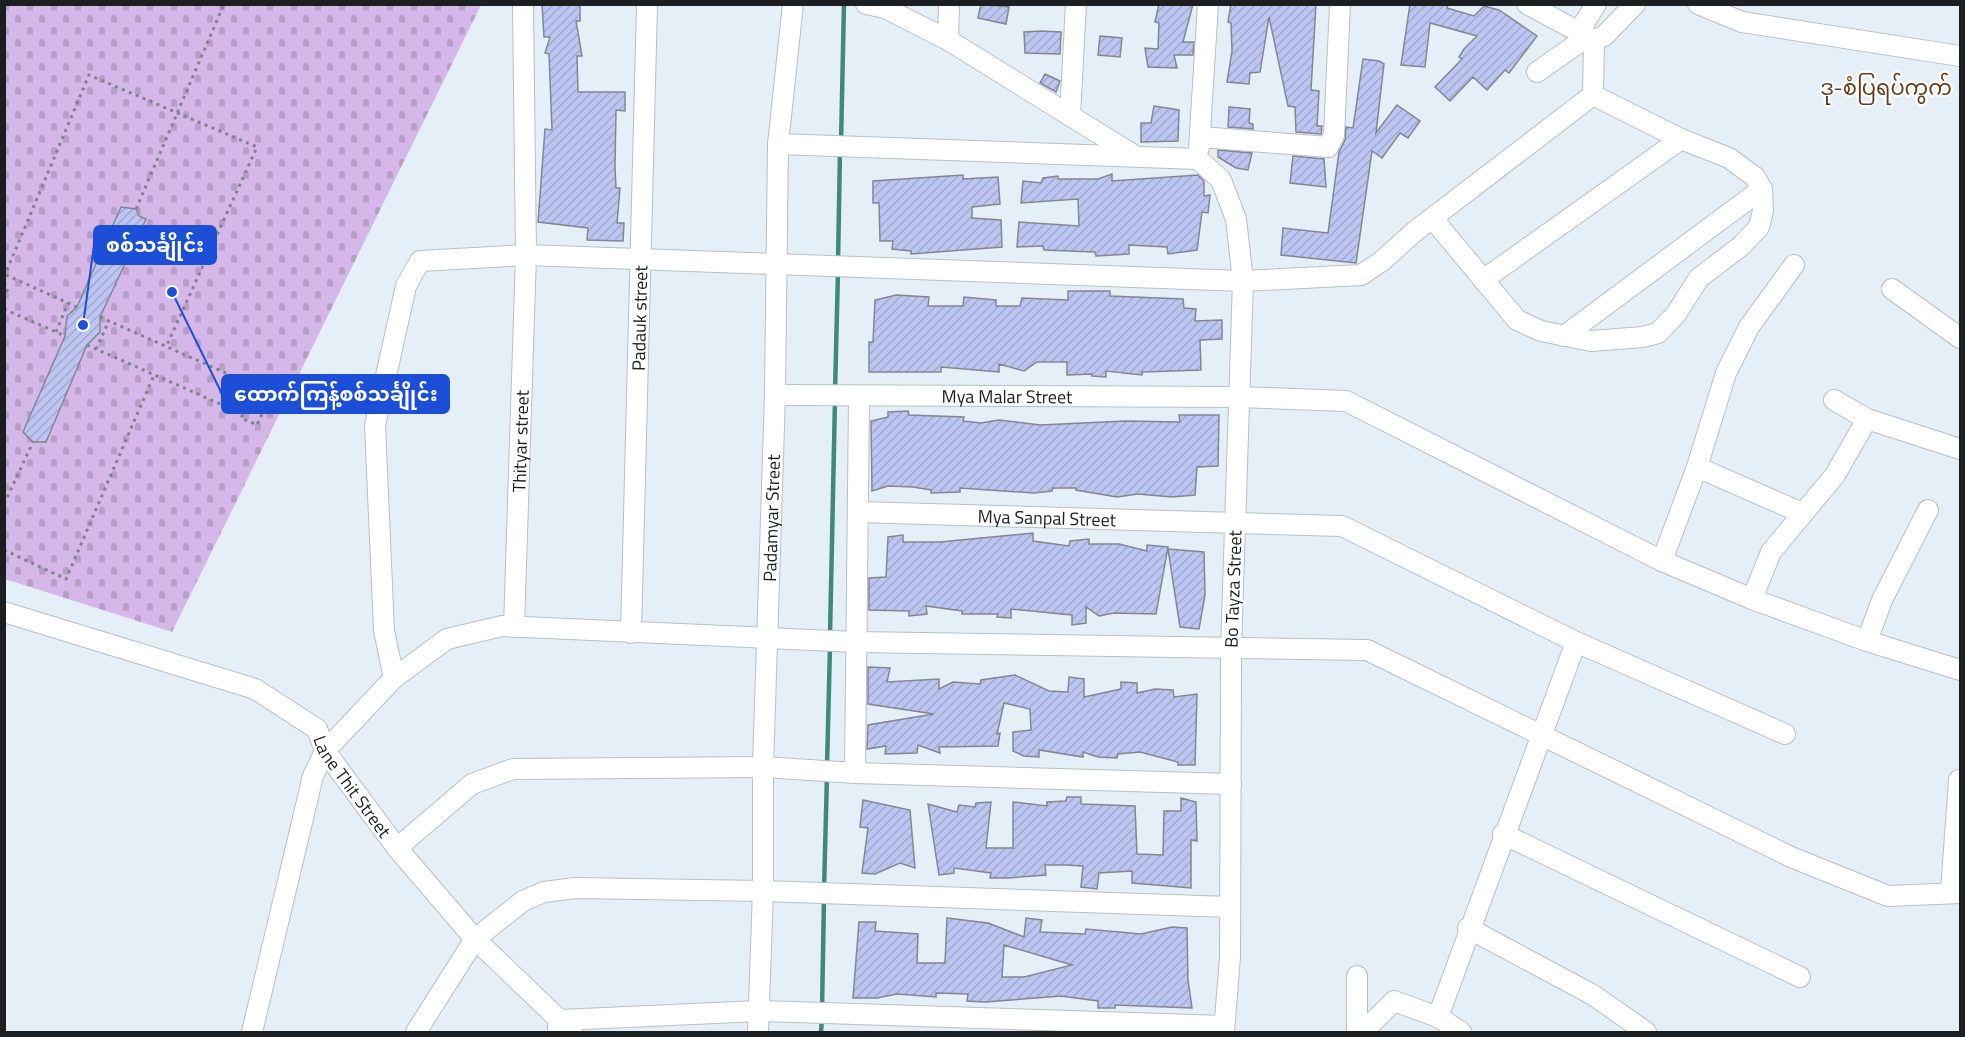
<svg xmlns="http://www.w3.org/2000/svg" width="1965" height="1037" font-family="'Titillium Web','Noto Sans Myanmar',sans-serif">
<style>
.cemetery{fill:url(#cemetery-stones)}
.lines{fill:none;stroke-linecap:round;stroke-linejoin:round}
.stream{stroke:#3e8977;stroke-width:4.5}
.building{fill:url(#building-hatch);stroke:#848690;stroke-width:1.5;fill-rule:evenodd}
.street-casing{stroke:#b6c0c7;stroke-width:22}
.path{stroke:#7e848a;stroke-width:3;stroke-dasharray:3 4.5;stroke-linecap:butt}
.street{stroke:#fff;stroke-width:20}
.labels{text-anchor:middle;dominant-baseline:central;stroke-width:4.5;stroke-linejoin:round;paint-order:stroke}
.street-label{font-size:18px;fill:#1c1f22;stroke:#fff}
.quarter-label{font-size:21px;fill:#683c17;stroke:#fff}
.leader{fill:none;stroke:#1d4ed8;stroke-width:2}
.callout-dot{fill:#1d4ed8;stroke:#fff;stroke-width:2}
.callout{fill:#1d4ed8;stroke:#1d4ed8;stroke-width:2}
.callout-label{font-size:20px;text-anchor:middle;font-weight:bold;fill:#fff}
</style>
<defs>
<pattern id="cemetery-stones" width="16" height="16" patternUnits="userSpaceOnUse" patternTransform="scale(1.5)"><rect width="16" height="16" fill="#d6b7e9"/><path d="M2 7V4a2 2 0 0 1 4 0v3zM10 15v-3a2 2 0 0 1 4 0v3z" fill="#b79dc8"/></pattern>
<pattern id="building-hatch" width="6" height="6" patternUnits="userSpaceOnUse" patternTransform="scale(1.5)"><rect width="6" height="6" fill="#bdc5f2"/><path d="M-1 1l2-2M0 6l6-6M5 7l2-2" fill="none" stroke="#a2a9cf"/></pattern>
</defs>
<rect width="100%" height="100%" fill="#e5eff7"/>
<path class="cemetery" d="M5,5H481L172,632L5,579Z"/>
<g class="lines">
<path class="stream" d="M841,143L844,4
M838,263L840,151
M835,392L838,271
M830,635L835,400
M827,767L830,646
M824,890L827,775
M822,1010L824,898
M821,1032L822,1018"/>
</g>
<path class="building" d="M542,4H580V21H576L582,56H577L578,92H625V111L616,110L615,167L616,188H620L617,223H624L623,241L587,240L588,228L538,222L545,129L552,130L549,54L545,53L550,37H544Z
M981,4L1009,7L1006,24L978,18Z
M1159,4H1193L1183,42H1194L1193,55H1174L1177,68L1148,67L1145,48L1158,49L1159,23L1155,22Z
M1231,4H1316L1311,90L1319,91L1317,126H1322L1321,134L1296,132L1295,107L1288,106L1269,17L1260,72L1250,73L1249,84L1227,82L1232,51L1231,23L1228,22Z
M1410,4H1448L1447,8L1474,16L1484,6L1499,10L1537,36L1509,73L1505,70L1487,90L1473,77L1450,101L1435,87L1462,59L1459,57L1464,49L1477,36L1430,23L1425,67L1401,65Z
M1042,31L1061,32L1060,54L1025,53L1024,32Z
M1100,36L1122,38L1120,57L1098,55Z
M1363,59L1379,61L1384,64L1376,133L1397,105L1420,121L1408,138L1400,133L1382,158L1372,151L1356,263L1281,255L1283,228L1328,233L1339,152L1345,140L1346,127L1353,128Z
M1045,74L1060,81L1056,92L1040,83Z
M1154,106L1179,110L1178,141L1141,142V123H1151Z
M1229,107L1250,109L1249,123L1253,124V129L1228,127Z
M1218,150L1252,153L1248,170L1236,168L1218,157Z
M1293,156L1324,159L1326,187L1290,183Z
M1112,174V181L1198,175L1204,181V196L1210,195L1208,213L1202,212L1197,250L1168,254L1167,247L1129,245V254L1096,256L1095,252L1044,250L1043,246L1017,247L1019,222L1079,226L1078,199L1021,203L1023,181L1041,183L1043,178L1058,176V179H1098Z
M963,175V179L998,177L1000,204L972,207V218L1001,220L1002,247L911,254V251L892,249L893,241H880L879,203H873V181Z
M121,207L136,209L139,216L146,219L100,317V332L87,345L46,442H33L23,432L65,336L67,316L77,307Z
M1068,291H1110V296L1183,299L1184,308L1196,309L1195,321L1222,320V339L1200,340L1201,370L1142,372V375L1106,371V377L1092,376V374L1067,375V362H1037L1024,371L999,364V372L941,367V372H869V342H873L875,300L896,295L929,297L928,306H963L964,297L996,300V306H1020L1022,298L1068,300Z
M908,411L909,415L964,417L963,421L981,423L999,420L1040,425L1126,421L1180,422L1179,415H1219L1218,466L1197,467L1195,495L1172,497L1138,494L1117,497L1076,490V488H1053L1052,491L1034,493L960,488V492L931,493V490L913,487L888,486L872,491L871,421L888,417V412Z
M1033,533V541L1069,546L1070,541L1089,539V544H1119L1147,551V545L1168,547L1156,614L1114,613L1099,616L1086,607V623L1072,625V615L1011,609V618L997,617L998,614H962V611L926,606L927,614L909,616V611L869,610V578L886,577L888,537L903,535V542H940Z
M1168,549L1204,552L1205,595L1199,629L1180,627Z
M868,667L890,668L887,682L939,679V689L953,682L980,684L981,680L1015,675L1049,691L1068,692L1069,677L1084,679V697L1121,689V682L1137,683V693L1155,689L1173,690L1174,697L1197,694L1195,765H1178V762L1140,752L1118,754L1117,758L1098,757L1083,752V757L1039,750V757L1024,756L1013,751V732L1031,730L1030,709L1004,703L997,734L1000,733L998,746L939,747L940,753L918,745L917,753L885,754L886,746L867,749L868,725L934,714L868,704Z
M1067,797H1081V804L1135,806L1137,854L1163,855L1164,811H1181V798L1196,802L1197,841L1191,840V888L1132,883V871L1099,873L1097,889L1081,887L1083,866L1066,865H1045L1046,875L1008,878H990L991,873L954,868V873L939,875L928,804L957,812L959,805L975,807L976,803L991,802L986,848H1013V802L1047,806V802L1066,801Z
M863,800L910,810L915,868L900,863L875,874L862,873L868,828L860,827Z
M947,918L988,923L1024,937L1026,918L1042,920L1040,932L1085,934L1086,929L1141,934L1172,927L1187,928L1188,980L1192,1008L1115,1005V1008H1098V1001L1061,996L985,1002L967,1001L968,994L936,993V997L897,994L877,998H853L859,922H876L875,931L918,934L917,963H945ZM1004,945L1072,965L1024,977H1002Z"/>
<g class="lines">
<g class="street-casing">
<g id="street">
<path d="M866,4L885,8L948,40L1132,154"/>
<path d="M1527,4L1594,40L1604,36L1635,4"/>
<path d="M1698,4L1742,22L1960,56"/>
<path d="M1578,33L1596,4"/>
<path d="M948,40L949,4"/>
<path d="M1537,72L1587,37"/>
<path d="M1070,116L1076,4"/>
<path d="M1200,137L1328,147L1334,135L1340,4"/>
<path d="M778,144L1198,159"/>
<path d="M1199,148L1208,4"/>
<path d="M1198,159L1221,180L1236,219L1243,281L1231,650L1230,957L1224,1032"/>
<path d="M1433,219L1517,320L1541,331L1591,341L1643,337L1658,333L1676,314L1699,278L1741,246L1759,227L1763,211L1762,189L1755,177L1729,158L1681,139L1593,95"/>
<path d="M1483,280L1681,139"/>
<path d="M1892,289L1960,338"/>
<path d="M1564,336L1762,189"/>
<path id="s1" d="M775,395L1240,397L1346,401L1662,561L1752,599L1867,641L1960,670"/>
<path d="M1867,419L1960,449"/>
<path d="M1697,467L1802,513"/>
<path id="s2" d="M858,512L1342,526L1576,642L1785,734"/>
<path d="M1662,561L1697,467L1726,373L1749,327L1794,265"/>
<path d="M1752,599L1771,552L1835,475L1867,419L1834,400"/>
<path id="s3" d="M4,612L255,689L317,729L325,751L397,848L475,939L572,1032"/>
<path id="s4" d="M514,627L526,255L523,4"/>
<path id="s5" d="M631,633L647,4"/>
<path d="M1867,641L1882,600L1928,510"/>
<path d="M394,678L384,631L375,425L406,286L420,261L526,255L1243,281L1361,275L1382,261L1414,232L1593,95L1594,40"/>
<path d="M855,773L859,397"/>
<path d="M1503,834L1800,977"/>
<path d="M397,848L472,784L513,769L763,767L855,773L1231,784"/>
<path d="M1951,891L1959,780"/>
<path d="M1468,928L1593,995L1646,1032"/>
<path d="M1438,1017L1576,642"/>
<path d="M558,1027L561,1020L759,1011L1224,1026"/>
<path d="M252,1032L313,776L325,751L394,678L447,639L502,626L856,642L1367,650L1791,857L1888,896L1960,893"/>
<path d="M416,1032L475,939L523,901L544,892L575,888L763,891L1230,907"/>
<path id="s6" d="M758,1032L763,891V767L775,395L778,144L793,4"/>
<path d="M1357,1032V976"/>
<path d="M1363,1032L1394,1001L1438,1017L1461,1032"/>
</g>
</g>
<path class="path" d="M136,209L224,4
M6,275L77,307
M4,277L89,75L257,147L166,347
M4,283L8,289L4,296
M4,309L65,336
M100,317L255,386L257,383L273,390L257,425L241,418L255,386
M56,332L68,303
M87,345L243,414
M96,349L109,321
M4,504L33,442
M4,550L66,579L154,375"/>
<use href="#street" class="street"/>
</g>
<g class="labels">
<g class="street-label">
<text stroke="none"><textPath href="#s5" startOffset="315">Padauk street</textPath></text>
<text stroke="none"><textPath href="#s1" startOffset="232">Mya Malar Street</textPath></text>
<text stroke="none"><textPath href="#s4" startOffset="186">Thityar street</textPath></text>
<text stroke="none"><textPath href="#s2" startOffset="189">Mya Sanpal Street</textPath></text>
<text stroke="none"><textPath href="#s6" startOffset="514">Padamyar Street</textPath></text>
<text transform="translate(1233 589) rotate(-88)">Bo Tayza Street</text>
<text stroke="none"><textPath href="#s3" startOffset="404">Lane Thit Street</textPath></text>
</g>
<g class="quarter-label">
<text x="1886" y="87">ဒု-စံပြရပ်ကွက်</text>
</g>
</g>
<path class="leader" d="M83 325L94 245M172 292L222 394"/>
<g class="callout-dot">
<circle cx="83" cy="325" r="6"/>
<circle cx="172" cy="292" r="6"/>
</g>
<g class="callout">
<rect x="94" y="226" width="122" height="38" rx="6"/>
<rect x="222" y="375" width="227" height="38" rx="6"/>
</g>
<g class="callout-label">
<text x="155" y="252">စစ်သင်္ချိုင်း</text>
<text x="336" y="401">ထောက်ကြန့်စစ်သင်္ချိုင်း</text>
</g>
<rect width="1965" height="1037" fill="none" stroke="#1c1f22" stroke-width="12"/>
</svg>
